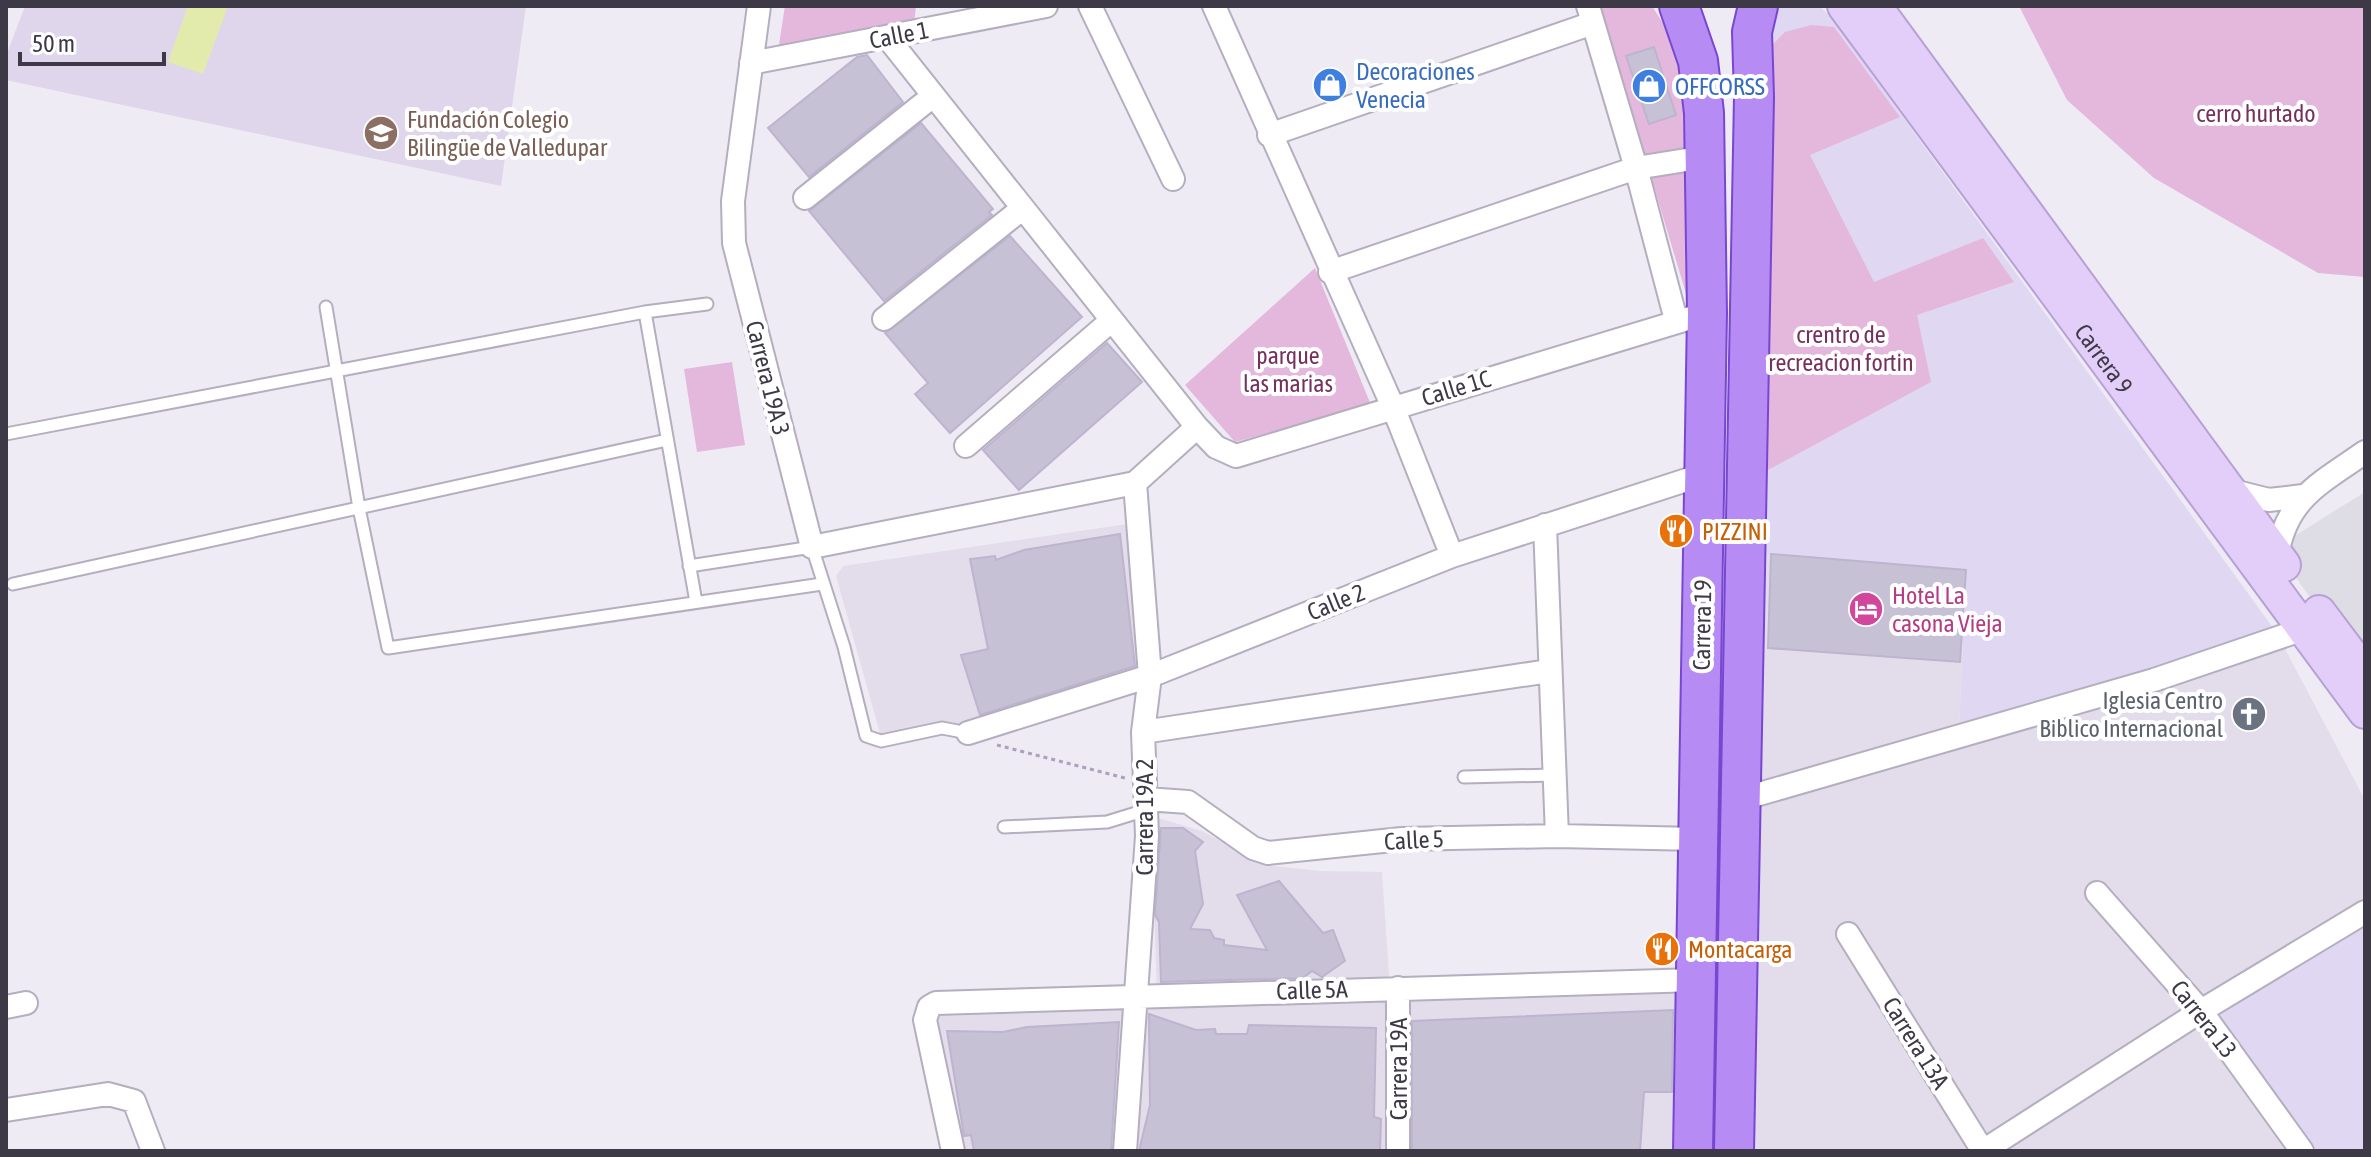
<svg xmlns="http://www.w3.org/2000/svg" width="2371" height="1157" font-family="'Asap Condensed',sans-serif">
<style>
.residential{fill:#e3ddeb}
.commercial{fill:#e0d8f3}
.industrial{fill:#dedce4}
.education{fill:#dfd6ec}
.green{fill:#e4b7dd}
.water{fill:#e3ebac}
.building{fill:#c7c1d5;stroke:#bdb4cf;stroke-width:2}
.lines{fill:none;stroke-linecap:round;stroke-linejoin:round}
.service-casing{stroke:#b4aebf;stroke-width:15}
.minor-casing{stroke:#b4aebf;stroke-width:26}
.secondary-casing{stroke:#b7a0d3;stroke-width:36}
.trunk-casing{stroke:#7847d1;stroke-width:42}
.path{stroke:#aca0bf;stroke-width:3;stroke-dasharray:4 4;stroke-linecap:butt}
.service{stroke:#fff;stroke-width:11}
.minor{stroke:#fff;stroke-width:22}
.secondary{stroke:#e3cefa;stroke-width:32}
.trunk{stroke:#b68cf4;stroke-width:38}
.labels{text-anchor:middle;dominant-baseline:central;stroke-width:8;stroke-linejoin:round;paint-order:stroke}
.street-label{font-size:24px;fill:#3e3947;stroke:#fff}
.shop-label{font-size:24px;fill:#366cbe;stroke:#fff;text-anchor:start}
.park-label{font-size:24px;fill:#75305e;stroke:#fff}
.education-label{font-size:24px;fill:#785e54;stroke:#fff;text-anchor:start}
.food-label{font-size:24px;fill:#c56008;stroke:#fff;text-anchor:start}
.hotel-label{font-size:24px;fill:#b23c85;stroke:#fff;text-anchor:start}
.worship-label{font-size:24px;fill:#5b616d;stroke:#fff;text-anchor:end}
</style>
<rect width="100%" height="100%" fill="#eeebf4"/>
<path class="residential" d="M1127,524L1144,669L959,730L881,737L836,576L843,566Z
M1758,553L1966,570L1959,729L1753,788Z
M2283,645L2365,800V909L2193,1010L1970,1151H1746L1753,804Z
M1151,816L1202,831L1266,865L1320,871L1382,872L1390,990L1696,980L1693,1151H942L929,1007L1157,999Z
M2202,1021L2292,1151H1997Z"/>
<path class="commercial" d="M1770,6H1819L1829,15L2276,632L1959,729L1966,571L1758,553Z
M2365,925V1151H2310L2213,1014Z"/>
<path class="industrial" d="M2365,492V675L2275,548Z"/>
<path class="education" d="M25,6H526L501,186L6,80V56Z"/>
<path class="green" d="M785,6H916L914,24L778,51Z
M1600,6H1652L1681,52L1690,307Z
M2019,6H2365V277L2318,273L2154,178L2067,100Z
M1811,25L1834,27L1900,117L1810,155L1874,282L1983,238L2014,282L1917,315L1931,382L1768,470L1769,48L1785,32Z
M1315,268L1371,405L1235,442L1185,385Z
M732,362L745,445L697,452L684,369Z"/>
<path class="water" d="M188,6H228L203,74L168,62Z"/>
<path class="building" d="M1654,47L1676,115L1649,124L1626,56Z
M867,55L903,102L809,177L768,128L857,57Z
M921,123L993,209L989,212L992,215L884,301L809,211Z
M1010,236L1082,317L950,433L915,394L928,383L885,333Z
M1107,343L1142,382L1019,490L983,450Z
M1120,534L1135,666L980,715L961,655L988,649L970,559L995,556L996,560L1024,550Z
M1771,554L1966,570L1960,662L1768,648Z
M1161,828H1183L1203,842L1195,851L1203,904L1190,929L1210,930L1214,938L1224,940V945L1267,950L1237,895L1279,881L1323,933L1333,930L1345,961L1322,977L1312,971L1303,978L1161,982L1159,922L1155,915Z
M1673,1010L1672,1092H1644L1640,1151H1412V1021Z
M1149,1014L1196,1030L1215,1029L1216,1034H1247L1249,1025L1376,1028L1374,1117L1381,1119L1380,1151H1139L1150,1105Z
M1119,1022L1111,1151H974L971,1135L964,1136L947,1031L1003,1032L1027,1027Z"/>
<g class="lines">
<g class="service-casing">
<path id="service" d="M326,307L359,508L388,648L822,584
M645,312L696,602
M6,434L645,312L707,304
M689,566L812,547L844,647L866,736L881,741L942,728L968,733
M13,584L667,440
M1464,777L1554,775
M1004,827L1107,822L1146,810"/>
</g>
<g class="minor-casing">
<path id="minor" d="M759,6L733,201L734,243L812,547L1135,483L1197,427
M1090,6L1173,179
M1214,6L1393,407L1452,556
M1588,6L1636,168L1676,320
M887,37L1197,427L1216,447L1236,456L1707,313
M751,63L1046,6
M1269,135L1593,23
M805,198L933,96
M1330,272L1636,168L1705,157
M884,319L1023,208
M966,446L1112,320
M2233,491L2269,500L2303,496
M1545,525L1557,836
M2277,556C2286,498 2321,483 2365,452
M1143,732L1549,671
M968,733L1150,676L1452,556L1705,474
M1146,799L1188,802L1253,848L1268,853L1402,839L1557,836L1698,839
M1742,799L2154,680L2304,629
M2097,893L2201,1011L2302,1151
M1848,934L1983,1151L2201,1011L2365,912
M6,1007L26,1003
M6,1110L108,1094L134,1101L153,1151
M953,1151L925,1020L929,1007L936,1003L1696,980
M1125,1151L1147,836L1143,732L1150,676L1135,483
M1398,1151V988"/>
</g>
<g class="secondary-casing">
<g id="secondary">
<path id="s1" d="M1844,6L2365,712"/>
<path d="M1875,6L2284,565"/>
<path d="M2319,612L2365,673"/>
</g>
</g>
<g class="trunk-casing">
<path id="trunk" d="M1679,6L1698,61L1704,113L1707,313L1693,1151
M1734,1151L1754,97L1752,32L1758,6"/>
</g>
<path class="path" d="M997,745L1125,778"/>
<use href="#service" class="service"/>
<use href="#minor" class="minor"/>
<use href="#secondary" class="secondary"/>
<use href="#trunk" class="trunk"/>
</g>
<defs>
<g id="shop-disc" transform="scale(1.8)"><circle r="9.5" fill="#3f7fe0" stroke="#fff"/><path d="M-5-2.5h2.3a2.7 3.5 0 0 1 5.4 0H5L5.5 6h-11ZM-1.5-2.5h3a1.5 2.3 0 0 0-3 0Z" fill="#fff"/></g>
<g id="school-disc" transform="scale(1.8)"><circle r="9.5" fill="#8d6e63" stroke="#fff"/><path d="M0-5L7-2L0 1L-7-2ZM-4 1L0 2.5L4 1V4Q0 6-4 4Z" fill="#fff"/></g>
<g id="restaurant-disc" transform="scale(1.8)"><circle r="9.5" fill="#e8710a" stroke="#fff"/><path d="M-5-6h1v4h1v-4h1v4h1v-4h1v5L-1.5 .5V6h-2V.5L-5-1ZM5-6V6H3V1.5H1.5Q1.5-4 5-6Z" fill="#fff"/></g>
<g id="hotel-disc" transform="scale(1.8)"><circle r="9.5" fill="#d1479c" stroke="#fff"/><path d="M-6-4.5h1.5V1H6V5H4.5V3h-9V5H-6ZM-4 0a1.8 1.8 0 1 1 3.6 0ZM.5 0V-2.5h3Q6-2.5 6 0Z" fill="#fff"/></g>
<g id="church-disc" transform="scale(1.8)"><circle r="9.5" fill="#6b7280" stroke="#fff"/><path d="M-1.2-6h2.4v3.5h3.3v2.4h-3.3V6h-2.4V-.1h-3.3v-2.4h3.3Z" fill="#fff"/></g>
</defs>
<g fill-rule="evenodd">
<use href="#shop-disc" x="1330" y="85"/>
<use href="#shop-disc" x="1649" y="86"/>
<use href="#school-disc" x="381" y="133"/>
<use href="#restaurant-disc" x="1676" y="531"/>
<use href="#hotel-disc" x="1866" y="609"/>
<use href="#church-disc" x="2249" y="714"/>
<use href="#restaurant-disc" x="1662" y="949"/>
</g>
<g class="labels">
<g class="street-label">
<text transform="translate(899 35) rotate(-11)">Calle 1</text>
<text stroke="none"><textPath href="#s1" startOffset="438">Carrera 9</textPath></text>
<text transform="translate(768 378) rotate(76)">Carrera 19A 3</text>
<text transform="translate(1456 388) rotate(-17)">Calle 1C</text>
<text transform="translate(1336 602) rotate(-22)">Calle 2</text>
<text transform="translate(1702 625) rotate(-89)">Carrera 19</text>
<text transform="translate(1144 817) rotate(-90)">Carrera 19A 2</text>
<text transform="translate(1414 840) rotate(-3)">Calle 5</text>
<text transform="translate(1312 990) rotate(-2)">Calle 5A</text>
<text transform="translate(2204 1019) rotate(52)">Carrera 13</text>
<text transform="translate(1916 1043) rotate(58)">Carrera 13A</text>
<text transform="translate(1398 1069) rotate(-90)">Carrera 19A</text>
</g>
<g class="shop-label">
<text x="1356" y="71">Decoraciones<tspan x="1356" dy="28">Venecia</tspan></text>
<text x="1675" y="86">OFFCORSS</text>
</g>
<g class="park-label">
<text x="2256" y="113">cerro hurtado</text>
<text x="1841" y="334">crentro de<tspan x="1841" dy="28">recreacion fortin</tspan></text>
<text x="1288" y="355">parque<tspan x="1288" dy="28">las marias</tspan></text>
</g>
<g class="education-label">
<text x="407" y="119">Fundación Colegio<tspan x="407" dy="28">Bilingüe de Valledupar</tspan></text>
</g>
<g class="food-label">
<text x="1702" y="531">PIZZINI</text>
<text x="1688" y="949">Montacarga</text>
</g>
<g class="hotel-label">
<text x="1892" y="595">Hotel La<tspan x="1892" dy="28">casona Vieja</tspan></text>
</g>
<g class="worship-label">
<text x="2223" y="700">Iglesia Centro<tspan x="2223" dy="28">Biblico Internacional</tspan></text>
</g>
</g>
<rect width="2371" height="1157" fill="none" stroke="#3e3947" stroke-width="16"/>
<path d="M20 52v12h144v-12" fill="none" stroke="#3e3947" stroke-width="4"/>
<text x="32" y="52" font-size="24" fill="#3e3947" stroke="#ffffff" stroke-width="6" paint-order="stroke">50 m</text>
</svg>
